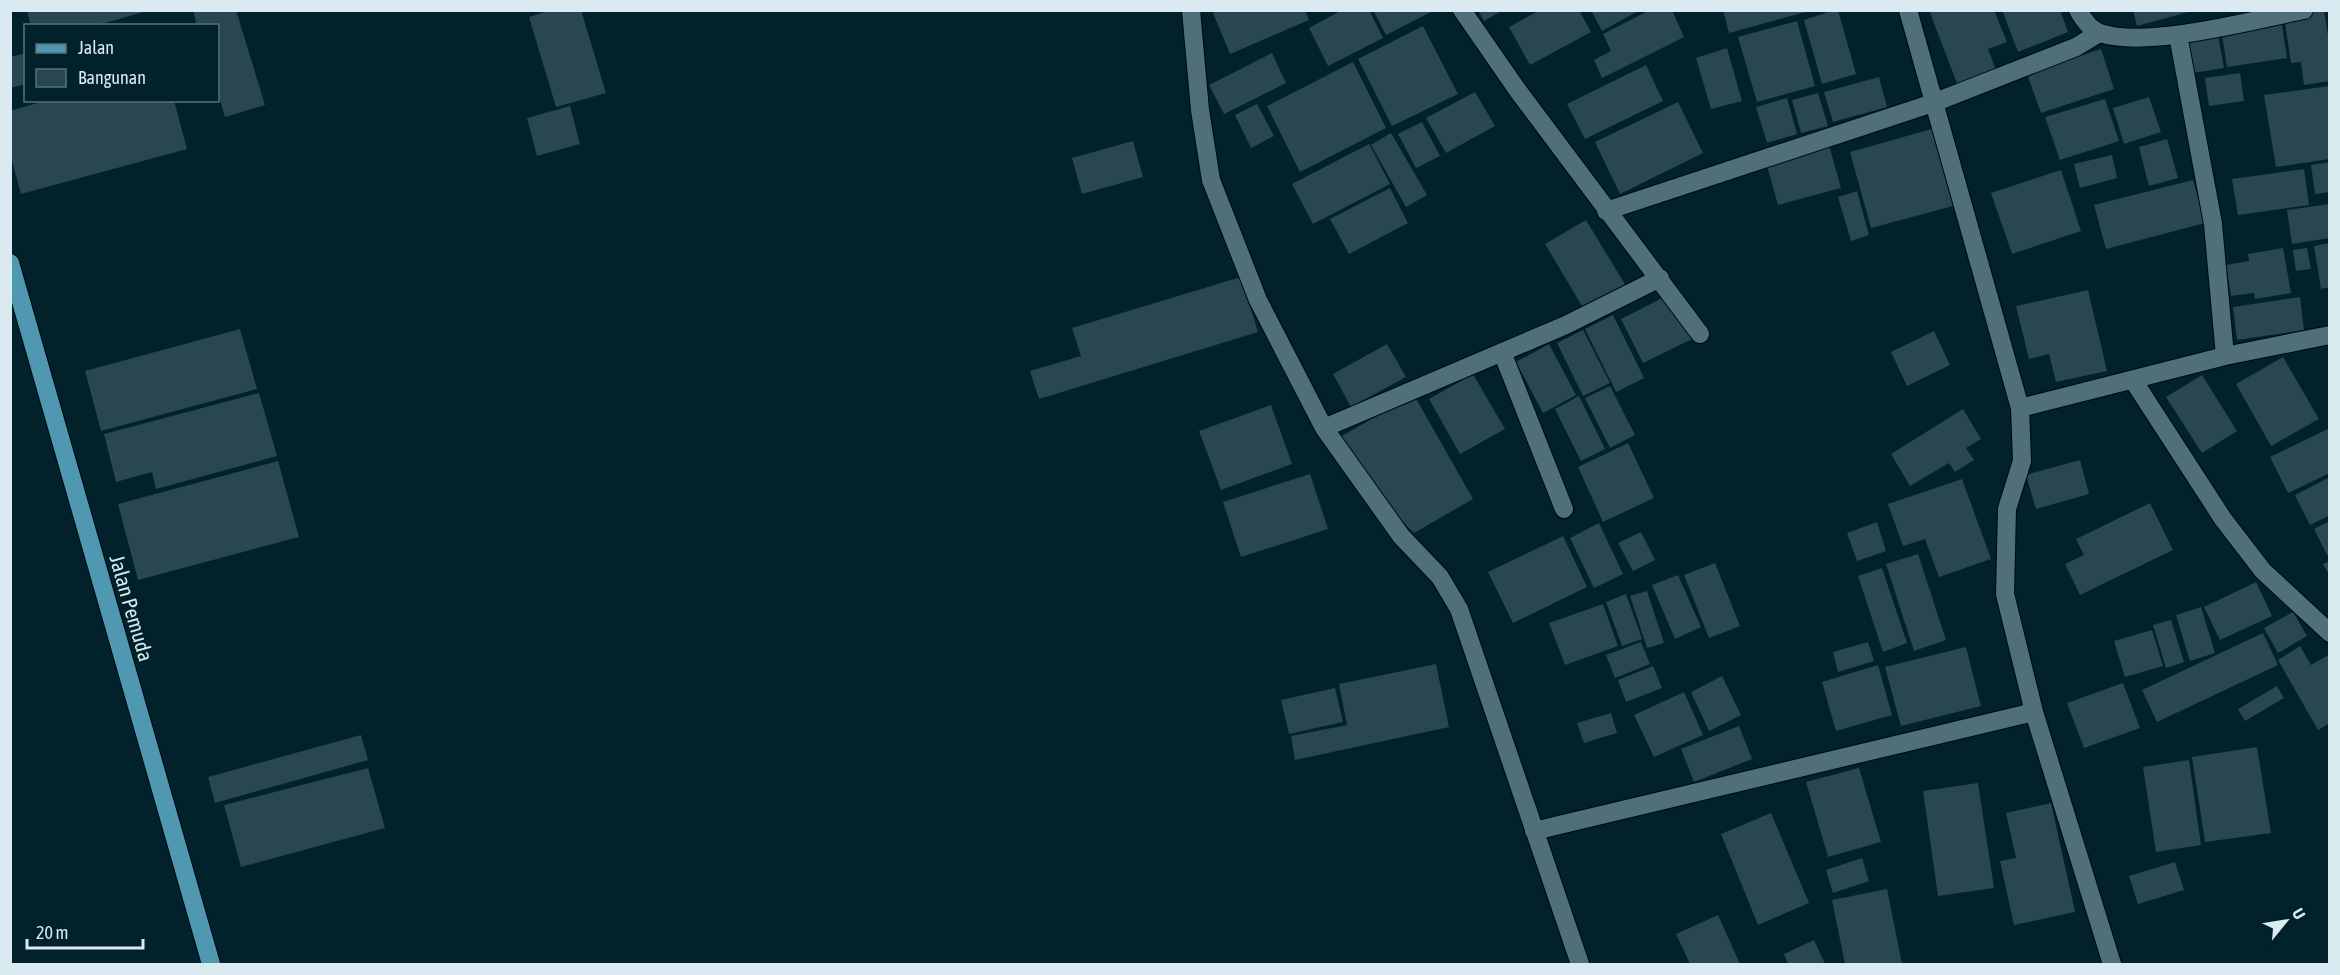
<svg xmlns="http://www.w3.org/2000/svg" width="2340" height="975" font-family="'Asap Condensed',sans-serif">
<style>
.building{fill:#284752}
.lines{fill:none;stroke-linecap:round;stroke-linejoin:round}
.minor-casing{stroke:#000911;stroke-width:20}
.major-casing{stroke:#000911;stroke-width:20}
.minor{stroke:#4f6f7b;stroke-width:18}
.major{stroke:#5098b1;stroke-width:18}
.labels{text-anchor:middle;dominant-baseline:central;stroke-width:4.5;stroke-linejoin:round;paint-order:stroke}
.street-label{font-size:21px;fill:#d9eaf1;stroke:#01212b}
</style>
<rect width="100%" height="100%" fill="#01212b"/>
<path class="building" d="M30,10H147V11L95,26H31L27,11Z
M193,10H236L265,105L225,117L218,93V26H197Z
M551,10H581L606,93L556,107L529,17Z
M1219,10H1305L1309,20L1230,54L1213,13Z
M1342,10H1369L1383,38L1328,66L1309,28Z
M1373,10H1435L1386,35Z
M1478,10H1503L1484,21Z
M1540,10H1579L1591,32L1530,65L1509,27Z
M1591,10H1640L1602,31Z
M1650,10H1672L1684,37L1602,78L1594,60L1611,51L1603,34Z
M1723,10H1809V11L1729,33Z
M1834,10H1838L1856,74L1822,84L1804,20Z
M1929,10H1994L2007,42L1988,49L1996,70L1958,86Z
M2002,10H2060L2068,32L2018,52Z
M2133,10H2192V11L2137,26Z
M2320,10H2324L2330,48V81L2304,85L2301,62L2291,63L2284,16Z
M2281,19L2287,58L2227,67L2221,28Z
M1797,21L1815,86L1757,102L1738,37Z
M1423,26L1458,94L1392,126L1358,59Z
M2217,29L2224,68L2193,73L2188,34Z
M1727,48L1742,101L1711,109L1696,58Z
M2101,49L2114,89L2041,113L2027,74Z
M26,53V84L10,88V57Z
M1272,53L1286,83L1224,114L1209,85Z
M1353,62L1386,128L1300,172L1267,106Z
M1646,65L1663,101L1585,139L1567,104Z
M2240,73L2244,101L2209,106L2205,78Z
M1879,77L1887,107L1833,122L1824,92Z
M2330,86V159L2276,167L2264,95Z
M1475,92L1495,126L1446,153L1426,118Z
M1818,93L1828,126L1801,133L1792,100Z
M2149,97L2161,132L2124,144L2113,108Z
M1787,98L1797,134L1767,143L1756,107Z
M2105,99L2119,141L2060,160L2045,117Z
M48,100H174L187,149L21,194L10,154V111Z
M1678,102L1703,153L1620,194L1595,142Z
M1257,104L1274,136L1251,148L1235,115Z
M570,106L580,144L537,156L527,118Z
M1422,122L1440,156L1416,168L1398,134Z
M1932,129L1953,206L1871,228L1850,152Z
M1391,133L1427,195L1406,207L1371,145Z
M2167,139L2178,178L2149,186L2139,147Z
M1133,141L1143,177L1082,194L1072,158Z
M1369,144L1390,184L1313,224L1292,184Z
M1829,145L1841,188L1778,205L1766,162Z
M2112,155L2117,178L2080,188L2074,164Z
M2330,162V192L2315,194L2311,165Z
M2304,169L2309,205L2238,215L2232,179Z
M2061,170L2081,231L2012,254L1991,193Z
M2193,180L2205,223L2106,249L2094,205Z
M1390,188L1408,223L1349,254L1330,219Z
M1857,191L1869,235L1851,241L1838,197Z
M2330,204V238L2292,244L2287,210Z
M1586,220L1626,286L1585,311L1545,244Z
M2330,243V287L2321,289L2314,246Z
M2283,248L2291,293L2255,299L2254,293L2231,296L2226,265L2249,261L2248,254Z
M2307,248L2311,269L2296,271L2293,250Z
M1241,277L1258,332L1039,399L1030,371L1081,356L1072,328Z
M2088,290L2107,371L2056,382L2049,354L2029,359L2016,306Z
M1670,294L1692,339L1643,363L1621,319Z
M2300,297L2304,330L2237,340L2233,307Z
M1613,315L1644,378L1616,392L1585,329Z
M240,329L257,389L101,431L85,371Z
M1583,330L1610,383L1583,396L1557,343Z
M1934,331L1950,365L1907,386L1891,352Z
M1387,344L1406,377L1351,407L1333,374Z
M1549,344L1576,395L1543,413L1516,362Z
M2283,357L2319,419L2271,446L2236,384Z
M1473,374L1505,429L1460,454L1429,399Z
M2202,375L2237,431L2202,453L2166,397Z
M1610,386L1635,435L1610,448L1585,398Z
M259,393L277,456L156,489L152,472L116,482L104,434Z
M1414,395L1473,499L1414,533L1377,496L1340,437Z
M1579,396L1605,449L1581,461L1555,409Z
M1271,405L1292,464L1221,490L1199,431Z
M1963,409L1981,439L1966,448L1974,460L1955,472L1949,463L1910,486L1891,454Z
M2330,428V473L2288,493L2270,457Z
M1628,443L1654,498L1603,522L1578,467Z
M2080,460L2089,494L2036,509L2026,475Z
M278,461L299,537L138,580L118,504Z
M1310,474L1328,529L1241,557L1223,502Z
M2330,477V515L2310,525L2295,495Z
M1962,479L1991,559L1939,577L1925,539L1903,546L1888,504Z
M2150,503L2173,550L2080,595L2065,564L2084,555L2076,539Z
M2330,521V554L2327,555L2314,529Z
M1877,522L1886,551L1857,561L1847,533Z
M1599,523L1623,574L1594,588L1570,538Z
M1641,532L1655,560L1633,571L1618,543Z
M1563,536L1587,587L1513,623L1488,572Z
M1918,554L1946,640L1914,651L1886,564Z
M2330,561V576L2323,564Z
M1715,563L1740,626L1709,638L1684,575Z
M1882,568L1907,643L1883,652L1858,576Z
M1678,575L1701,627L1675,639L1652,585Z
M2256,582L2272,616L2220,640L2204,607Z
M1647,591L1664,643L1647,648L1630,596Z
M1626,594L1642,639L1622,646L1606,602Z
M1603,604L1618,646L1565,665L1549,623Z
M2201,607L2215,653L2190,661L2176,615Z
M2293,612L2307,636L2278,653L2264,628Z
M2171,620L2184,662L2166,668L2153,625Z
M2152,630L2163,666L2125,677L2114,641Z
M2263,633L2278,665L2157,722L2142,690Z
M1641,642L1650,664L1615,678L1606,655Z
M1868,642L1874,661L1838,672L1833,652Z
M2300,646L2311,665L2330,654V723L2318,730L2278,660Z
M1966,647L1981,706L1901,726L1885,667Z
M1436,664L1449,727L1295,760L1291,736L1347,725L1339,684Z
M1878,665L1892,715L1836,731L1822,682Z
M1653,666L1662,688L1626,702L1618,680Z
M1722,676L1741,715L1709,731L1691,692Z
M2123,683L2140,728L2084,748L2067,703Z
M2277,686L2284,698L2245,721L2238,709Z
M1335,688L1343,722L1289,734L1281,700Z
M1684,692L1703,735L1654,757L1634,715Z
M1611,713L1617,733L1584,743L1577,723Z
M1739,726L1752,759L1694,782L1681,749Z
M361,735L368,760L215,803L208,777Z
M2257,747L2271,833L2205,842L2192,757Z
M2189,760L2201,845L2156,852L2143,767Z
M368,768L385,828L241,867L224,805Z
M1859,768L1881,842L1828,857L1806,782Z
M1978,783L1994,888L1938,896L1923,791Z
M2051,803L2075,912L2014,925L2000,861L2016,858L2006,813Z
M1771,813L1809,903L1758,925L1721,834Z
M1862,858L1869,881L1833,893L1826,870Z
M2175,862L2184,890L2138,904L2129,876Z
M1887,889L1902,964H1845L1832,900Z
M1718,915L1740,964H1690L1676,934Z
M1814,940L1825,964H1788L1784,954Z"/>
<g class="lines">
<g class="minor-casing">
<path id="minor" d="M1191,10L1200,110L1211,180L1258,300L1324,428L1401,536L1440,577L1459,609L1580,964
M1462,10L1516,88L1700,334
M1908,10L2020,408L2022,461L2007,509L2005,594L2034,712L2112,964
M2078,10C2083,19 2091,30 2100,33C2147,49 2254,20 2304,10
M1606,211L1933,103L2076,47L2099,33
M1502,352L1564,509
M2225,356L2330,335
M2133,380L2223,519L2263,571L2330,633
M2020,408L2225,356L2213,224L2178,35
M1324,428L1566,325L1660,278
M1534,831L2034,712"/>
</g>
<g class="major-casing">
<path id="major" d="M10,263L211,964"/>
</g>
<use href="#minor" class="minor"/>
<use href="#major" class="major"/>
</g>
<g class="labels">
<g class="street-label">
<text transform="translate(132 608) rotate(74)">Jalan Pemuda</text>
</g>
</g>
<rect width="2340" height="975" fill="none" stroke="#d9eaf1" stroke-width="24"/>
<rect x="24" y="24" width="195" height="78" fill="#01212b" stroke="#57717a" stroke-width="1.5"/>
<rect x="36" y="44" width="30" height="9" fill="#5098b1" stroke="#57717a" stroke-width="1.5"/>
<text x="78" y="54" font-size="18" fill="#d9eaf1">Jalan</text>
<rect x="36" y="69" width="30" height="18" fill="#284752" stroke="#57717a" stroke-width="1.5"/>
<text x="78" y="84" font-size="18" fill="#d9eaf1">Bangunan</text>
<g transform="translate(2286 921) rotate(60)" stroke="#01212b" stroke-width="4.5" paint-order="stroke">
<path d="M0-4.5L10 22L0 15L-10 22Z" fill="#d9eaf1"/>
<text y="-9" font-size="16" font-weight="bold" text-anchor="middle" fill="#d9eaf1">U</text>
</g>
<path d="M27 939v9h116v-9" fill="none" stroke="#d9eaf1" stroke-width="3"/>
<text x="36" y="939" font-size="18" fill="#d9eaf1" stroke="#01212b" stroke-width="4.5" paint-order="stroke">20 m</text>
</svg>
